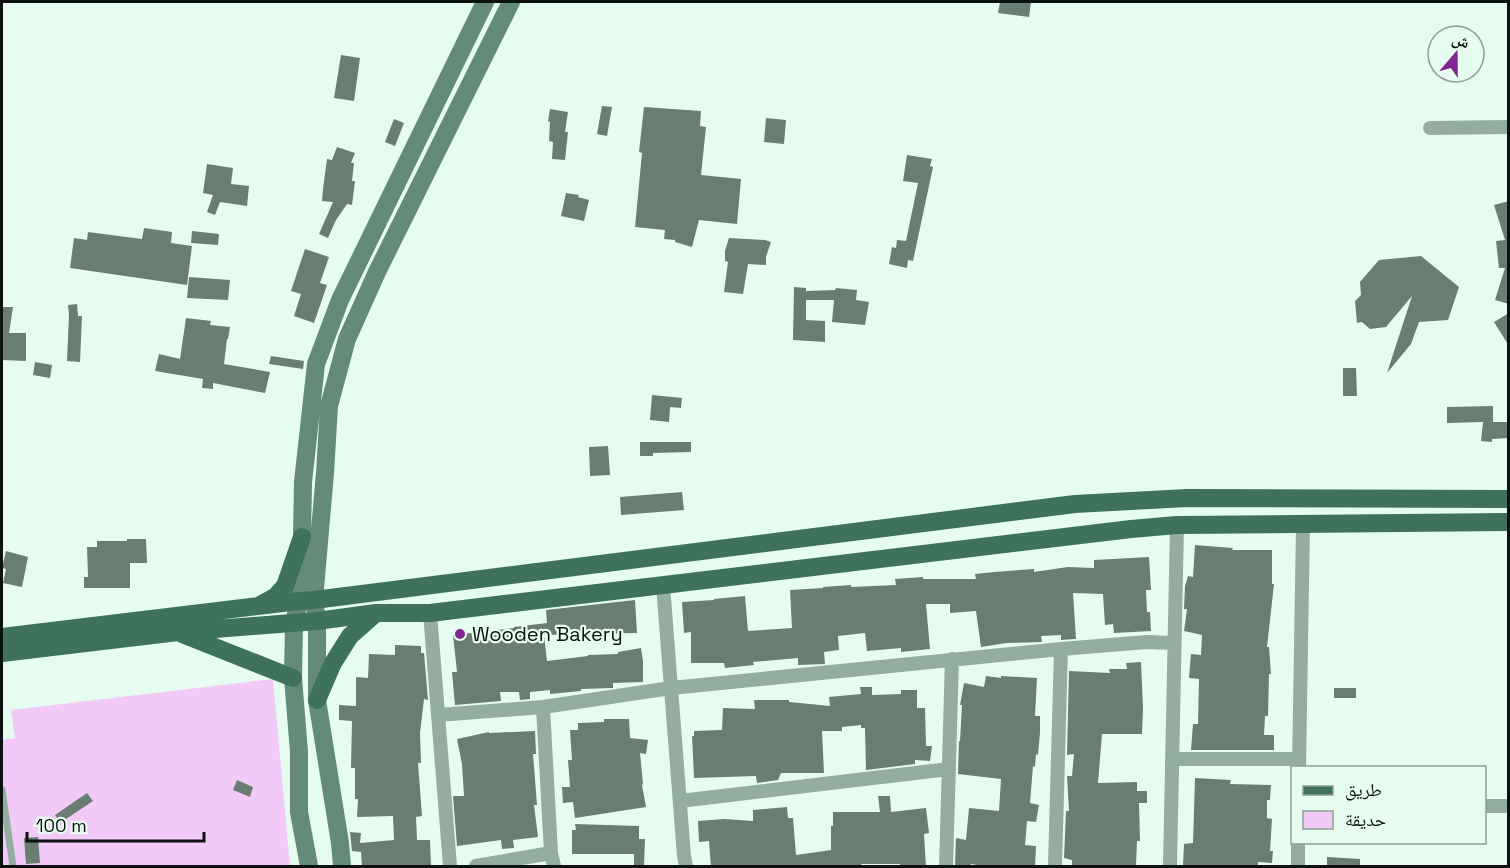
<svg xmlns="http://www.w3.org/2000/svg" width="1510" height="868" font-family="'Space Grotesk','Noto Naskh Arabic',sans-serif">
<style>
.green{fill:#f1caf8}
.building{fill:#6a7d73}
.lines{fill:none;stroke-linecap:round;stroke-linejoin:round}
.lane{stroke:#93aea0;stroke-width:7}
.street{stroke:#93aea0;stroke-width:14}
.secondary{stroke:#638b77;stroke-width:18}
.primary{stroke:#3f725a;stroke-width:18}
.poi-dot{fill:#802591;stroke:#e7fcf0;stroke-width:2}
.labels{text-anchor:middle;dominant-baseline:central;stroke-width:4.5;stroke-linejoin:round;paint-order:stroke}
.poi-label{font-size:20px;fill:#0b120f;stroke:#e7fcf0;text-anchor:start}
</style>
<rect width="100%" height="100%" fill="#e7fcf0"/>
<path class="green" d="M273,679L290,866H2V740L15,738L11,710Z"/>
<path class="building" d="M1000,2H1031L1029,17L998,13Z
M341,55L360,58L354,101L334,98Z
M602,106L612,107L607,136L597,134Z
M644,107L701,111L700,126L706,127L701,175L741,179L737,224L699,220L692,247L675,242V240L664,239L665,230L635,227L642,153L639,152Z
M550,109L568,112L565,132H568L565,160L552,159L553,142L549,141L550,122L548,121Z
M766,118L786,120L784,144L764,142Z
M394,119L404,123L395,146L385,142Z
M337,147L355,153L351,163H354L352,181H355L352,205L347,204L336,220L328,238L319,234L333,202L322,201L323,189L327,159L332,160Z
M907,155L932,159L930,166L933,167L913,261L908,260L907,268L889,264L892,247L896,248L897,240L906,241L918,183L903,181Z
M207,164L233,168L231,184L249,186L247,206L220,202L215,215L207,212L213,195L203,193Z
M566,193L579,195L578,197L589,200L584,221L561,216Z
M1509,201V304L1495,300L1505,268H1499L1496,241L1505,240L1494,205Z
M144,228L172,232L171,243L192,246L187,285L70,268L74,238L87,240L88,232L142,239Z
M192,231L219,234L218,245L191,243Z
M729,238L765,240L771,242L766,257V265L748,264L743,294L724,292L728,262L725,261V251Z
M305,249L329,257L320,283L327,285L314,323L294,316L301,294L291,291Z
M1421,256L1459,287L1448,320L1419,322L1411,344L1387,373L1412,296L1386,327L1370,329L1362,322L1357,323L1355,301L1361,295L1360,282L1379,260Z
M189,277L230,280L228,300L187,298Z
M794,287L806,288V291L835,290L836,288L857,290L856,300L869,302L865,325L832,322L834,300H806V320L825,321V342L793,340Z
M77,304L78,316H82L80,362L67,361L69,314L68,305Z
M2,307H13L9,333H26V361L2,360Z
M1509,313V346L1494,322Z
M186,318L211,321L210,325L230,327L228,339H227L224,364L270,372L265,393L213,383V389L202,388L203,379L155,371L159,354L180,359Z
M271,356L304,361L303,369L269,364Z
M35,362L52,365L50,378L33,375Z
M1343,368H1356L1357,396H1343Z
M652,395L682,398L681,408L670,407L669,422L650,420Z
M1493,406V422H1509V438L1492,439V442L1481,441L1483,422L1447,423V407Z
M640,442H691V452L653,453V456H640Z
M608,446L610,475L590,476L589,447Z
M682,492L684,510L621,515L620,497Z
M127,539H146L147,563H130V588H84V577H88L87,547H97V541H127Z
M1195,545L1233,548L1232,550H1272V584H1274L1267,647H1269L1271,674H1269L1268,716H1265L1264,735H1274V750H1191L1193,724H1198L1199,679L1189,678L1191,654L1201,655L1202,635L1184,631L1187,609H1184L1185,586L1188,576L1193,577Z
M6,551L28,557L22,587L3,583L6,569L2,568Z
M1149,557L1151,590H1146L1147,612H1150L1151,631L1114,633L1113,624L1105,625L1103,594L1073,593L1076,639L1061,640V635L1041,636L1042,642L1006,643L981,647L976,611L950,613V604H926L930,649L901,652V648L867,651L865,633L838,636L839,650L824,652L825,664L798,665V658L753,662L754,665L725,668L724,663H691V632L684,633L682,602L714,600V599L745,596L748,631L792,628L790,590L823,588V587L851,585V587L896,585L895,579L923,577V579H976L975,574L994,572L1034,569V572L1068,567L1094,568V560Z
M635,600L637,633L544,635L547,661L588,656V655L618,654V652L641,648L643,661V682L613,683V688L581,689V691L550,694V690L530,692V699L520,700L519,692H500L501,701L455,705L452,672H457L453,635L514,628V627L547,623L546,610Z
M395,645L421,646V653H424L428,700L424,699L420,733L421,763H418L422,816L416,817L417,840H430L431,866L362,867L361,852L352,851L350,832L361,833L360,843L394,840L393,816L357,817L358,799H355V768H351L352,721L339,720V705L356,706V677L368,678L369,654L395,655Z
M1141,662L1143,708L1142,734H1102L1098,783L1137,782V791H1147V803H1139L1140,841H1137L1136,865H1103V867H1072V860L1064,858L1066,811H1069L1067,776H1072L1074,754L1067,755L1069,671L1110,673L1109,669H1127L1126,663Z
M986,676L1001,678V676L1037,678L1035,716H1040V733L1038,755L1036,754L1035,767L1033,766L1030,803L1039,805L1036,822L1027,821L1025,845L1036,846L1035,867H991L971,864L970,867H955L956,838L966,840L969,808L999,811L1001,779L958,774L959,741H960L962,705H960L964,683L984,687Z
M860,687H872V695L901,694V690H917V708H925L926,746H932L930,761L915,760V764L866,770L865,728H861V725L842,727V731H822L824,773H781L778,780L757,783L756,776L694,778L692,736H694V731L722,730L723,708L755,709L754,700H789V702L830,706L829,697L861,694Z
M1334,688H1356V698H1334Z
M604,719H629L630,738L648,740L646,754L640,753L643,784L642,785L646,807L575,818L573,802L563,803L562,787H570L568,760H572L570,730H578V723L604,722Z
M535,731L536,754H533L537,805H534L538,837L513,840L514,848L502,849L501,840L457,846L453,796H464L462,764L457,739L489,732V733Z
M1195,778L1231,780L1230,784L1271,785L1270,800H1267V818L1272,819L1270,851H1273L1272,863L1258,862V867L1183,866L1184,844L1193,843Z
M237,780L253,787L250,797L233,790Z
M87,793L93,801L60,823L55,815Z
M878,796H890L891,812L926,808L929,833L924,834L926,867H900V864H861L862,867H711L709,841L699,842L698,821L724,819L753,821V810L787,807L788,818H793L796,855L831,850V826H833V812H880Z
M575,824L639,826V839H645L644,867H634V854H572V830H576Z
M38,837L40,863L26,864L24,838Z
M1327,857L1360,859V867H1327Z"/>
<g class="lines">
<path class="lane" d="M2,790L13,866"/>
<path class="street" d="M1430,128L1508,127
M663,585L684,856L686,866
M430,613L450,866
M1061,649L1147,642L1174,643
M438,715L543,707
M1172,759H1299
M1299,768L1303,525
M680,801L949,769
M1484,806H1508
M476,866L551,853
M554,866L551,853L543,707L671,688L1061,649L1055,866
M946,866L952,659
M1170,866L1177,525
M1298,866V842"/>
<path class="secondary" d="M309,866L299,812V752L293,678L294,623L299,601L302,537L303,482L316,364L340,300L485,2
M342,866L340,843L317,700V621L314,600L325,473L329,406L347,339L377,272L511,2"/>
<path class="primary" d="M262,604L275,597L285,586L302,537
M182,634L293,678
M2,637L299,601L314,600L1075,504L1187,498L1508,499
M2,653L178,632L317,621L376,613H430L1131,529L1177,525L1508,522
M317,700L333,663L350,636L376,613"/>
</g>
<circle class="poi-dot" cx="460" cy="634" r="6"/>
<g class="labels">
<g class="poi-label">
<text x="472" y="634">Wooden Bakery</text>
</g>
</g>
<rect width="1510" height="868" fill="none" stroke="#0b120f" stroke-width="6"/>
<rect x="1291" y="766" width="195" height="78" fill="#e7fcf0" stroke="#8f9e96" stroke-width="1.5"/>
<rect x="1303" y="786" width="30" height="9" fill="#3f725a" stroke="#8f9e96" stroke-width="1.5"/>
<text x="1345" y="796" font-size="18" fill="#0b120f">طريق</text>
<rect x="1303" y="811" width="30" height="18" fill="#f1caf8" stroke="#8f9e96" stroke-width="1.5"/>
<text x="1345" y="826" font-size="18" fill="#0b120f">حديقة</text>
<g transform="translate(1456 54) rotate(20)"><circle r="28" fill="#e7fcf0" stroke="#8f9e96" stroke-width="1.5"/>
<path d="M0-4.5L10 22L0 15L-10 22Z" fill="#802591"/>
<text y="-9" font-size="16" font-weight="bold" text-anchor="middle" fill="#0b120f">ش</text>
</g>
<path d="M27 832v9h177v-9" fill="none" stroke="#0b120f" stroke-width="3"/>
<text x="36" y="832" font-size="18" fill="#0b120f" stroke="#e7fcf0" stroke-width="4.5" paint-order="stroke">100 m</text>
</svg>
